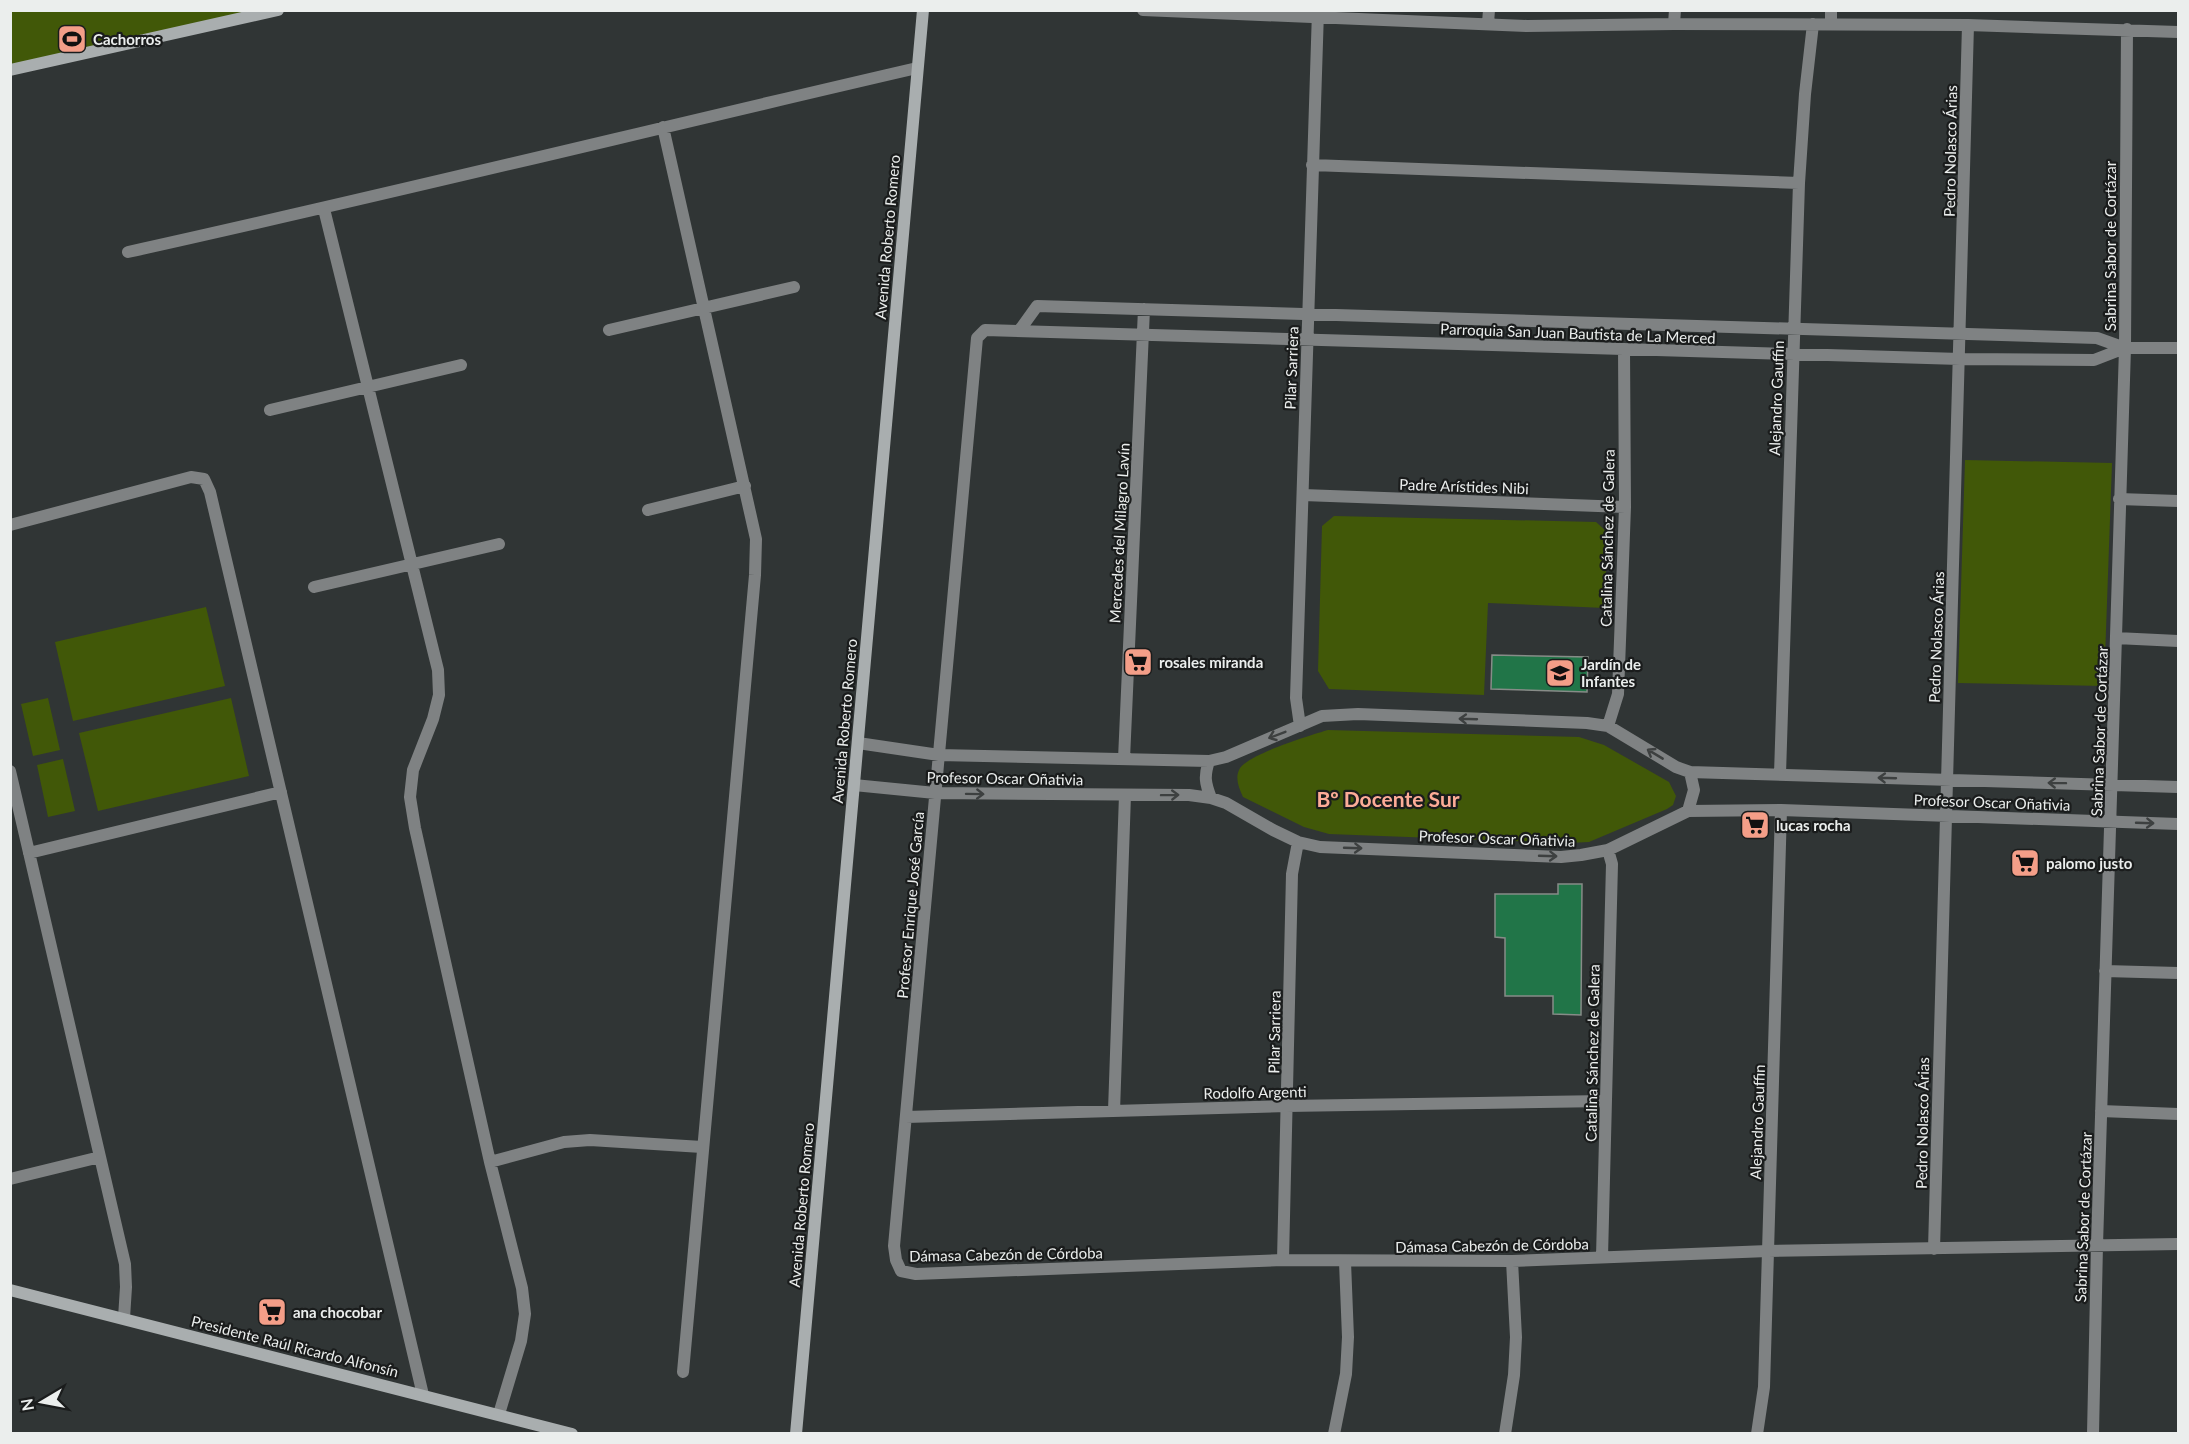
<svg xmlns="http://www.w3.org/2000/svg" width="2189" height="1444" font-family="Lato,sans-serif">
<style>
.green{fill:#415808}
.building{fill:#217548;stroke:#878c88;stroke-width:1.5}
.lines{fill:none;stroke-linecap:round;stroke-linejoin:round}
.street{stroke:#7f8283;stroke-width:12}
.secondary{stroke:#a9aeaf;stroke-width:12}
.oneway{stroke:#3d4040}
.labels{text-anchor:middle;dominant-baseline:central;stroke-width:4.5;stroke-linejoin:round;paint-order:stroke}
.poi-label{font-size:15px;font-weight:bold;fill:#ebeeed;stroke:#1a1c1c;text-anchor:start}
.street-label{font-size:15px;fill:#ebeeed;stroke:#1a1c1c}
.district-label{font-size:21px;font-weight:bold;fill:#fdac97;stroke:#1a1c1c}
</style>
<rect width="100%" height="100%" fill="#303535"/>
<path class="green" d="M11,10L256,11L11,67Z
M1965,460L2112,463L2104,686L1958,683Z
M1334,516L1596,522L1607,532L1605,608L1488,603L1484,695L1329,689L1318,671L1322,526Z
M206,607L225,686L73,721L55,642Z
M48,698L60,750L33,756L21,704Z
M231,698L249,776L98,811L79,733Z
M1328,730L1579,737L1604,745L1669,782L1676,796L1673,805L1667,809L1589,842L1569,843L1329,834L1304,827L1243,797C1239,788 1235,779 1239,770C1245,755 1311,735 1328,730Z
M63,759L75,811L48,817L37,765Z"/>
<path class="building" d="M1492,655L1588,657L1587,692L1491,689Z
M1558,884H1582L1581,1015L1553,1014V996H1505V938L1495,937V894H1558Z"/>
<g class="lines">
<path class="street" d="M1143,10L1527,26L1674,24L1968,25L2178,32
M1488,23L1489,10
M1674,24L1675,10
M1831,24V10
M663,127L756,539L755,575L683,1372
M1312,165L1799,183
M324,209L438,670L439,695L433,719L413,770L410,797L415,828L490,1162L522,1288L525,1314L521,1341L499,1414
M128,252C391,194 653,129 917,68
M609,330L794,287
M1019,331L1037,306L2097,338L2125,348
M2178,348H2125L2094,360L1960,359L985,330L977,338L894,1246L896,1260L901,1271L916,1274L1283,1260L1512,1261L1768,1251L2178,1244
M270,410L461,365
M1303,495L1625,507
M2119,499L2178,501
M648,510L745,486
M10,525L191,477L204,479L210,492L423,1395
M314,587L499,544
M2116,638L2178,641
M1300,726L1296,698L1318,11
M1608,726L1618,694L1625,507L1624,349
M858,743L939,755L1209,761L1226,757L1322,716L1358,714L1587,723L1608,726L1676,767L1690,772L2178,787
M1124,759L1144,309
M1209,761C1204,776 1205,783 1211,798
M10,771L125,1264L126,1287L124,1318
M1780,774L1799,183L1805,94L1813,24
M854,785L935,793L1189,795L1211,798L1226,803L1273,830L1298,842L1320,847L1561,857L1581,855L1608,850L1688,811L1781,810L2178,824
M1688,811L1694,790L1690,772
M29,853L281,792
M2105,971L2178,973
M1114,1111L1125,795
M2101,1111L2178,1114
M906,1117L1287,1106L1605,1101
M490,1162L564,1142L590,1140L702,1147
M10,1179L100,1157
M1934,1249L1968,25
M1602,1257L1612,864L1608,850
M1283,1260L1292,874L1298,842
M1334,1434L1346,1374L1348,1337L1345,1262
M1505,1434L1514,1375L1516,1337L1512,1261
M1757,1434L1764,1387L1781,810
M2093,1434L2097,1245L2125,348L2127,29"/>
<path class="secondary" d="M10,70L278,10
M10,1290L572,1434
M796,1434L923,10"/>
</g>
<defs><path id="oneway-shaft" d="M-6 0H5M1.5-3L5.5 0L1.5 3" fill="none" stroke-width="1.6" stroke-linecap="round" stroke-linejoin="round" transform="scale(1.5)"/></defs>
<g class="oneway">
<use href="#oneway-shaft" transform="translate(1468 719) rotate(-178)"/>
<use href="#oneway-shaft" transform="translate(1277 735) rotate(159)"/>
<use href="#oneway-shaft" transform="translate(1655 754) rotate(-149)"/>
<use href="#oneway-shaft" transform="translate(1887 778) rotate(-178)"/>
<use href="#oneway-shaft" transform="translate(2057 783) rotate(-179)"/>
<use href="#oneway-shaft" transform="translate(975 794) rotate(1)"/>
<use href="#oneway-shaft" transform="translate(1170 795) rotate(-1)"/>
<use href="#oneway-shaft" transform="translate(2145 823) rotate(2)"/>
<use href="#oneway-shaft" transform="translate(1353 848) rotate(2)"/>
<use href="#oneway-shaft" transform="translate(1548 856) rotate(2)"/>
</g>
<defs>
<g id="stadium-square" transform="scale(1.5)"><rect x="-9" y="-9" width="18" height="18" rx="4" fill="#f49e88" stroke="#1a1c1c"/><path d="M0-5a6.5 5 0 1 0 0 10a6.5 5 0 1 0 0-10ZM-3.5-1.8h7v3.6h-7Z" fill="#111"/></g>
<g id="supermarket-square" transform="scale(1.5)"><rect x="-9" y="-9" width="18" height="18" rx="4" fill="#f49e88" stroke="#1a1c1c"/><path d="M-6-5.5h2.5l.6 2H6L4.5 2H-2.5L-4.4-4H-6ZM-1.5 3.2a1.3 1.3 0 1 0 .1 0ZM3 3.2a1.3 1.3 0 1 0 .1 0Z" fill="#111"/></g>
<g id="school-square" transform="scale(1.5)"><rect x="-9" y="-9" width="18" height="18" rx="4" fill="#f49e88" stroke="#1a1c1c"/><path d="M0-5L7-2L0 1L-7-2ZM-4 1L0 2.5L4 1V4Q0 6-4 4Z" fill="#111"/></g>
</defs>
<g fill-rule="evenodd">
<use href="#stadium-square" x="72" y="39"/>
<use href="#supermarket-square" x="1138" y="662"/>
<use href="#school-square" x="1560" y="673"/>
<use href="#supermarket-square" x="1755" y="825"/>
<use href="#supermarket-square" x="2025" y="863"/>
<use href="#supermarket-square" x="272" y="1312"/>
</g>
<g class="labels">
<g class="poi-label">
<text x="93" y="39">Cachorros</text>
<text x="1159" y="662">rosales miranda</text>
<text x="1581" y="664">Jardín de<tspan x="1581" dy="17">Infantes</tspan></text>
<text x="1776" y="825">lucas rocha</text>
<text x="2046" y="863">palomo justo</text>
<text x="293" y="1312">ana chocobar</text>
</g>
<g class="street-label">
<text transform="translate(1950 151) rotate(-89)">Pedro Nolasco Árias</text>
<text transform="translate(887 237) rotate(-85)">Avenida Roberto Romero</text>
<text transform="translate(2110 246) rotate(-90)">Sabrina Sabor de Cortázar</text>
<text transform="translate(1578 333) rotate(2)">Parroquia San Juan Bautista de La Merced</text>
<text transform="translate(1291 368) rotate(-88)">Pilar Sarriera</text>
<text transform="translate(1776 398) rotate(-88)">Alejandro Gauffin</text>
<text transform="translate(1464 486) rotate(2)">Padre Arístides Nibi</text>
<text transform="translate(1119 533) rotate(-87)">Mercedes del Milagro Lavín</text>
<text transform="translate(1607 538) rotate(-89)">Catalina Sánchez de Galera</text>
<text transform="translate(1936 637) rotate(-88)">Pedro Nolasco Árias</text>
<text transform="translate(844 721) rotate(-85)">Avenida Roberto Romero</text>
<text transform="translate(2099 731) rotate(-88)">Sabrina Sabor de Cortázar</text>
<text transform="translate(1005 778) rotate(1)">Profesor Oscar Oñativia</text>
<text transform="translate(1992 802) rotate(2)">Profesor Oscar Oñativia</text>
<text transform="translate(1497 838) rotate(2)">Profesor Oscar Oñativia</text>
<text transform="translate(910 905) rotate(-85)">Profesor Enrique José García</text>
<text transform="translate(1274 1032) rotate(-89)">Pilar Sarriera</text>
<text transform="translate(1592 1053) rotate(-89)">Catalina Sánchez de Galera</text>
<text transform="translate(1255 1092) rotate(-1)">Rodolfo Argenti</text>
<text transform="translate(1757 1122) rotate(-88)">Alejandro Gauffin</text>
<text transform="translate(1922 1123) rotate(-89)">Pedro Nolasco Árias</text>
<text transform="translate(801 1205) rotate(-85)">Avenida Roberto Romero</text>
<text transform="translate(2083 1217) rotate(-88)">Sabrina Sabor de Cortázar</text>
<text transform="translate(1492 1245) rotate(-1)">Dámasa Cabezón de Córdoba</text>
<text transform="translate(1006 1254) rotate(-1)">Dámasa Cabezón de Córdoba</text>
<text transform="translate(295 1346) rotate(14)">Presidente Raúl Ricardo Alfonsín</text>
</g>
<g class="district-label">
<text x="1388" y="798">Bº Docente Sur</text>
</g>
</g>
<rect width="2189" height="1444" fill="none" stroke="#ebeeed" stroke-width="24"/>
<g transform="translate(42 1402) rotate(260)" stroke="#1a1c1c" stroke-width="4.5" paint-order="stroke">
<path d="M0-4.5L10 22L0 15L-10 22Z" fill="#ebeeed"/>
<text y="-9" font-size="16" font-weight="bold" text-anchor="middle" fill="#ebeeed">N</text>
</g>
</svg>
